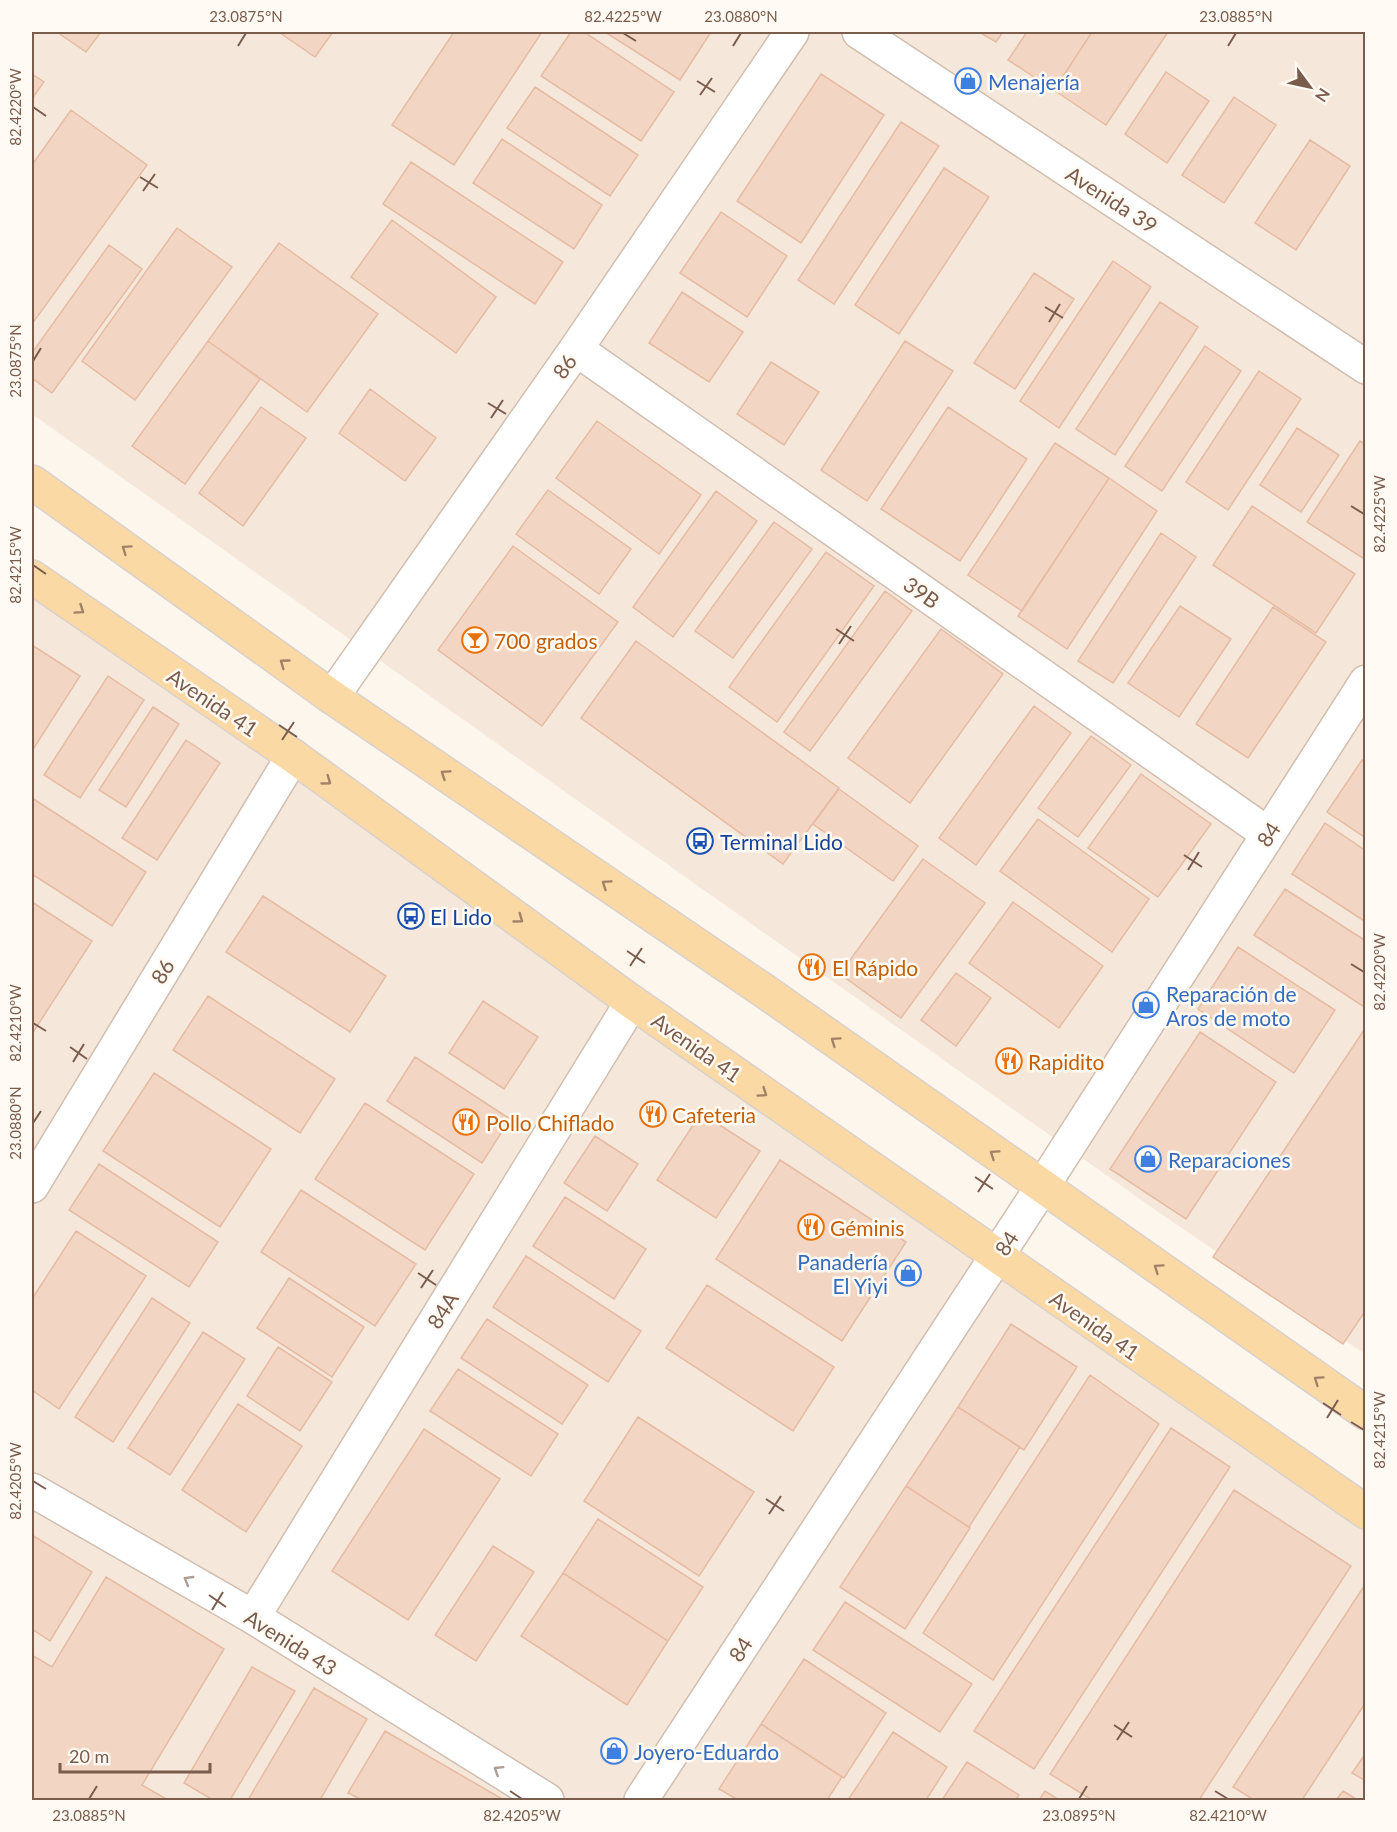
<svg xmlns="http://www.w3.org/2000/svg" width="1397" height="1832" font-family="Lato,sans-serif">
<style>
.residential{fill:#f5e8da}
.building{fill:#f3d5c3;stroke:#e6bba3;stroke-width:1.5}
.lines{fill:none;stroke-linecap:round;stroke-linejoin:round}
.street-casing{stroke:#d1beb0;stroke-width:36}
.primary-casing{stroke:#dad1cd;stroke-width:36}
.street{stroke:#fff;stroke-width:33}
.primary{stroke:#fbd9a5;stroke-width:33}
.oneway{stroke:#a18267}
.oneway2{stroke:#af9d94}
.ticks{fill:none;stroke:#7a5c4d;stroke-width:2}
.labels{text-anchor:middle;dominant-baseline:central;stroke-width:5;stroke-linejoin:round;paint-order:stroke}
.shop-label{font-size:21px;fill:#366cbe;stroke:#fffaf3;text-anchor:start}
.street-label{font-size:21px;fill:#7a5c4d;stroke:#fffaf3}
.food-label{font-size:21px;fill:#c56008;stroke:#fffaf3;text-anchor:start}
.transit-label{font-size:21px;fill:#164399;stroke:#fffaf3;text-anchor:start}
.neatline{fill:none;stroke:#7a5c4d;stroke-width:2}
.ticks-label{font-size:15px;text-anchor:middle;fill:#7a5c4d}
</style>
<rect width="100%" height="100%" fill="#fdf6ec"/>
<path class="residential" d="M32,32H1365V1354L1154,1209L32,414Z
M32,577L1365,1512V1800H32Z"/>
<path class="building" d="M57,32H101L86,52Z
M281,32H333L315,57L280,33Z
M454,32H542L454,165L392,125Z
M571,32H584L674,92L641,141L541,76Z
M605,32H711L680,80Z
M979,32H1003L996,42Z
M1027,32H1092L1054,90L1008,60Z
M1092,32H1168L1106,125L1054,90Z
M1166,72L1209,101L1167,163L1125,134Z
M32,74L44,82L32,99Z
M821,74L884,115L801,243L737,201Z
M535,87L638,155L610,196L507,128Z
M1234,97L1276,125L1224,203L1182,175Z
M71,110L147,165L32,324V165Z
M901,122L939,146L834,304L798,280Z
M502,139L602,205L574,249L473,183Z
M1310,140L1350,166L1296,250L1255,223Z
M411,162L563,262L535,304L383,204Z
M944,168L989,197L899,334L855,305Z
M721,212L787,256L747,317L680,273Z
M392,220L496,297L456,353L351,277Z
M177,228L232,267L135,400L82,361Z
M279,243L378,314L307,412L208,341Z
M109,245L142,269L52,393L32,378V353Z
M1113,261L1151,287L1059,428L1020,401Z
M1034,273L1074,299L1015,389L974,363Z
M682,292L743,332L709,382L649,343Z
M1160,302L1198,327L1115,455L1076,429Z
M208,341L260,379L185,484L132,446Z
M905,341L953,371L867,501L821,470Z
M1205,346L1241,371L1162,491L1125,466Z
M771,362L819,392L784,445L737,414Z
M1259,371L1301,399L1228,510L1186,482Z
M370,389L436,438L405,481L339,433Z
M261,407L306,438L243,526L199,493Z
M948,407L1027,459L960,561L881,509Z
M597,421L701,495L659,554L556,478Z
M1297,428L1339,455L1301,512L1260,485Z
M1360,441L1366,444V560L1307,522Z
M1055,443L1109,478L1022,611L968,575Z
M1109,478L1157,511L1067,649L1018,616Z
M548,490L631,549L599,594L516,534Z
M716,491L757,521L673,637L633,607Z
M1252,506L1355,574L1316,633L1213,565Z
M774,522L812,549L733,658L695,631Z
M1161,533L1196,557L1113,683L1078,661Z
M513,546L618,622L542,726L438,650Z
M826,552L874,586L777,722L729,687Z
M885,591L912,611L810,751L784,732Z
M1180,606L1231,639L1179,717L1128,683Z
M1273,607L1326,642L1248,758L1196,724Z
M941,629L1003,674L910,803L848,758Z
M636,641L839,788L783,864L581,718Z
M32,645L80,676L32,751Z
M108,676L144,700L80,798L44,775Z
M1034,706L1071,733L976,865L939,838Z
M153,707L179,724L126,807L99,790Z
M1091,736L1131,765L1078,837L1038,808Z
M186,740L220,763L157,860L122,838Z
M1362,760L1366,762V838L1327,812Z
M1141,774L1211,824L1158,897L1088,848Z
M839,789L918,846L893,881L813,824Z
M32,798L146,872L112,926L32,874Z
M1038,819L1149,899L1112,952L1000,871Z
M1325,823L1366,851V922L1292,874Z
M923,859L985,903L901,1018L840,974Z
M1285,889L1366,941V1008L1254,935Z
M263,896L386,976L350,1032L226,952Z
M32,902L92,941L32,1034Z
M1013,902L1103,966L1059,1028L969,963Z
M1238,947L1335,1010L1294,1073L1198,1009Z
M956,973L991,998L956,1046L921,1020Z
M208,996L335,1079L300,1133L173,1050Z
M483,1001L538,1037L504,1089L449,1053Z
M1366,1027V1310L1343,1344L1213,1257Z
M1200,1032L1276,1082L1186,1219L1110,1169Z
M415,1057L510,1119L482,1163L387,1101Z
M154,1073L271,1149L220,1227L103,1151Z
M365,1103L474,1174L425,1250L315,1179Z
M701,1113L760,1151L716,1218L657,1180Z
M595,1136L638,1164L607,1211L564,1183Z
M780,1160L906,1242L842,1341L716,1259Z
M99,1164L218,1242L189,1287L69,1210Z
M301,1190L416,1264L375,1326L261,1252Z
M565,1197L646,1249L614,1299L533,1246Z
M76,1231L146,1276L59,1409L32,1390V1299Z
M526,1256L641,1331L608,1382L493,1307Z
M289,1278L364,1327L332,1377L257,1328Z
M707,1285L834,1367L793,1431L666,1348Z
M152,1298L190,1323L113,1442L75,1417Z
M487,1319L588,1385L562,1424L461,1358Z
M1011,1324L1077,1367L1024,1450L958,1407Z
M203,1332L245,1359L170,1475L128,1448Z
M278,1347L332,1382L300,1431L247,1396Z
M458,1369L558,1434L531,1476L430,1411Z
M1090,1375L1159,1424L993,1680L923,1633Z
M238,1404L302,1446L246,1532L182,1490Z
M958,1407L1020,1447L969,1527L906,1486Z
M638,1417L754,1492L699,1576L584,1501Z
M1171,1428L1230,1467L1034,1769L974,1731Z
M424,1429L500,1479L408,1620L332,1571Z
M906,1486L970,1528L905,1629L840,1587Z
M1234,1490L1351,1566L1199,1800H1092L1050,1774Z
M598,1519L703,1587L668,1641L563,1573Z
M32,1535L92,1572L50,1641L32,1629Z
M493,1546L534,1572L476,1661L435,1635Z
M563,1573L668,1641L627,1705L521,1636Z
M106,1577L224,1649L142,1785L168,1800H32V1655L52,1667Z
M1366,1583V1702L1302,1800H1254L1233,1787Z
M845,1602L972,1684L940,1732L813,1650Z
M804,1659L886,1713L844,1778L761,1724Z
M252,1667L295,1691L230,1800H213L184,1783Z
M314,1688L367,1719L320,1800H248Z
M761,1724L842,1777L827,1800H738L719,1789Z
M385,1731L504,1800H362L348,1793Z
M893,1732L947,1767L926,1800H848Z
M1366,1753V1781L1352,1773Z
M967,1762L1019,1795L1016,1800H942Z
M1045,1791L1059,1800H1039Z
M1343,1791L1358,1800H1336Z"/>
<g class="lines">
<g class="street-casing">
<path id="street" d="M859,32L1366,367
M576,349L1268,834
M332,697L576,349L792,32
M32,1186L293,756
M32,1490L253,1617L547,1800
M253,1617L632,1002
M641,1800L1042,1187L1366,682"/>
</g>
<g class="primary-casing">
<path id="primary" d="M32,482L332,697L763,990L1366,1413
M32,577L293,756L632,1002L1366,1512"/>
</g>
<use href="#street" class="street"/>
<use href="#primary" class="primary"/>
</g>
<defs><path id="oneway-chevron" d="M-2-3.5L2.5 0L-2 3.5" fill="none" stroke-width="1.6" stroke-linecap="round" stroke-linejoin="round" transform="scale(1.5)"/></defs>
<g class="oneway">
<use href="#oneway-chevron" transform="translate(126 549) rotate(-145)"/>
<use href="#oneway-chevron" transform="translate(80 610) rotate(34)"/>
<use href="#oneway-chevron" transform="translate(284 663) rotate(-144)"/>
<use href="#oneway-chevron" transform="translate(445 774) rotate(-146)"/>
<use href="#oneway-chevron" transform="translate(327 781) rotate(36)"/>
<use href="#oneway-chevron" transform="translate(606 884) rotate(-146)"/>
<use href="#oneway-chevron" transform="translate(519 919) rotate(36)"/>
<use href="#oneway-chevron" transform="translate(835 1041) rotate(-145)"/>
<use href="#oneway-chevron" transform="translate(763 1093) rotate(35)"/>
<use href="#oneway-chevron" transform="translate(994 1154) rotate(-145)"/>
<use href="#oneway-chevron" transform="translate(1158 1268) rotate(-145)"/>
<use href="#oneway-chevron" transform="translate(1318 1380) rotate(-145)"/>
</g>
<g class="oneway2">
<use href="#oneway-chevron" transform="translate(188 1580) rotate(-150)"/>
<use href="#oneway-chevron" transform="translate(498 1770) rotate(-148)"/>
</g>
<path class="ticks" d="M623,33L636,41M238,46L246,33M733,46L741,33M1228,46L1236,33M697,81L715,92M700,95L712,78M33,107L46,116M140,177L158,188M143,191L155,174M1045,307L1063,318M1049,322L1060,304M33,361L41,348M488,403L506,414M491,418L503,400M1351,506L1364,514M33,565L46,574M836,629L854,641M839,644L851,626M279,725L297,737M282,740L294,722M1184,855L1202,867M1188,870L1199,852M627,951L645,963M1351,964L1364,972M630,966L642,948M33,1023L46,1031M70,1047L87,1059M73,1062L84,1044M33,1123L41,1111M975,1177L993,1189M978,1192L990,1174M418,1273L436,1285M421,1288L433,1270M1323,1403L1341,1415M1327,1418L1338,1400M1351,1422L1364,1430M33,1481L46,1489M766,1499L784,1511M769,1514L781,1496M209,1595L226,1607M212,1610L223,1592M1114,1725L1132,1737M1117,1740L1129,1722M510,1791L522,1799M1215,1791L1228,1799M89,1799L97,1786M1079,1799L1087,1786"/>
<defs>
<g id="shop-ring" transform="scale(1.35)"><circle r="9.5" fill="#fffaf3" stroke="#3f7fe0" stroke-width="1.5"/><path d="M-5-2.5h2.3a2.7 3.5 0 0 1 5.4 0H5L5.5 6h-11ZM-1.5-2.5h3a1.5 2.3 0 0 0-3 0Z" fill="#3f7fe0"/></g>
<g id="bar-ring" transform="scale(1.35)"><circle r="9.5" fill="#fffaf3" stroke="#e8710a" stroke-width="1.5"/><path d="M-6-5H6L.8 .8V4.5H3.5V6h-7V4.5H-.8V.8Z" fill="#e8710a"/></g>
<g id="bus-ring" transform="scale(1.35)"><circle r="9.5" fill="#fffaf3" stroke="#1a4fb4" stroke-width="1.5"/><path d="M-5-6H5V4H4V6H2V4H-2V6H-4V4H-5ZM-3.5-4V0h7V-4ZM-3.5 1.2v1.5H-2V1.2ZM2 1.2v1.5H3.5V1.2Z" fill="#1a4fb4"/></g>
<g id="restaurant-ring" transform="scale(1.35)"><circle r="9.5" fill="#fffaf3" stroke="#e8710a" stroke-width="1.5"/><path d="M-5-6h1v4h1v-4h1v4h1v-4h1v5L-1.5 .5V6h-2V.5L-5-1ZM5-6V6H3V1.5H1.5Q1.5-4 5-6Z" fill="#e8710a"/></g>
</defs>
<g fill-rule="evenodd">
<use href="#shop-ring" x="968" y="81"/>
<use href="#bar-ring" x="475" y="640"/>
<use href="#bus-ring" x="700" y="841"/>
<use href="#bus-ring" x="411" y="916"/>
<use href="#restaurant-ring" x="812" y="967"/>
<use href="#shop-ring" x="1146" y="1005"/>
<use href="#restaurant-ring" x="1009" y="1061"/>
<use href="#restaurant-ring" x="653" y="1114"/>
<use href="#restaurant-ring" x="466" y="1122"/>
<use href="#shop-ring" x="1148" y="1159"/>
<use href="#restaurant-ring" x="811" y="1227"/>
<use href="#shop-ring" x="908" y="1273"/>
<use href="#shop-ring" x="614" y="1751"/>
</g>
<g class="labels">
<g class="shop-label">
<text x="988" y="81">Menajería</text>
<text x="1166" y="993">Reparación de<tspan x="1166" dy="24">Aros de moto</tspan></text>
<text x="1168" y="1159">Reparaciones</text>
<text x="888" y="1261" text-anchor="end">Panadería<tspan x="888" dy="24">El Yiyi</tspan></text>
<text x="634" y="1751">Joyero-Eduardo</text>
</g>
<g class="street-label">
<text transform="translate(1112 199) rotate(33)">Avenida 39</text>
<text transform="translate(564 366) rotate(-55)">86</text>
<text transform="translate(922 592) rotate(35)">39B</text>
<text transform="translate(213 702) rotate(34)">Avenida 41</text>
<text transform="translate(1268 834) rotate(-57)">84</text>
<text transform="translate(162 971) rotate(-59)">86</text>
<text transform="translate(697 1047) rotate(35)">Avenida 41</text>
<text transform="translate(1006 1243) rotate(-57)">84</text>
<text transform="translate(442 1310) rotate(-58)">84A</text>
<text transform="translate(1095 1325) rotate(35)">Avenida 41</text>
<text transform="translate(291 1642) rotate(32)">Avenida 43</text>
<text transform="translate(740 1649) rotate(-57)">84</text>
</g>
<g class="food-label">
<text x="494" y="640">700 grados</text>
<text x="832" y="967">El Rápido</text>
<text x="1028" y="1061">Rapidito</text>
<text x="672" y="1114">Cafeteria</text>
<text x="486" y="1122">Pollo Chiflado</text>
<text x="830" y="1227">Géminis</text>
</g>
<g class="transit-label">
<text x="720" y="841">Terminal Lido</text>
<text x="430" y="916">El Lido</text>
</g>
</g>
<rect width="1397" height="1832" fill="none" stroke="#fffaf3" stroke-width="66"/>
<g transform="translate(1310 87) rotate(123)" stroke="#fffaf3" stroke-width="4.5" paint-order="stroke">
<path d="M0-4.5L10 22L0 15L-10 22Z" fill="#7a5c4d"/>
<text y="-9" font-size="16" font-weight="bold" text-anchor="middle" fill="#7a5c4d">N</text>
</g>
<path d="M60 1763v9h150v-9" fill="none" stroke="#7a5c4d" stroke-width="3"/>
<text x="69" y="1763" font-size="18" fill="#7a5c4d" stroke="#fffaf3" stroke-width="4.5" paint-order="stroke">20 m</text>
<rect x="33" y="33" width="1331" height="1766" class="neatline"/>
<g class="ticks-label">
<text x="246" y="22">23.0875°N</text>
<text x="623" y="22">82.4225°W</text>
<text x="741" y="22">23.0880°N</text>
<text x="1236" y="22">23.0885°N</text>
<text transform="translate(16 107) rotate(-90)" y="5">82.4220°W</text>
<text transform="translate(16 361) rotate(-90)" y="5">23.0875°N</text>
<text transform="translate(1380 514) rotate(-90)" y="5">82.4225°W</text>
<text transform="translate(16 565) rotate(-90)" y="5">82.4215°W</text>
<text transform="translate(1380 972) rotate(-90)" y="5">82.4220°W</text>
<text transform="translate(16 1023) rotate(-90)" y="5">82.4210°W</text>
<text transform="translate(16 1123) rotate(-90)" y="5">23.0880°N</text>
<text transform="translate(1380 1430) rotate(-90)" y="5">82.4215°W</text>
<text transform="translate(16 1481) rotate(-90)" y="5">82.4205°W</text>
<text x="89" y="1821">23.0885°N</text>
<text x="522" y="1821">82.4205°W</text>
<text x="1079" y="1821">23.0895°N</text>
<text x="1228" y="1821">82.4210°W</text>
</g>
</svg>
